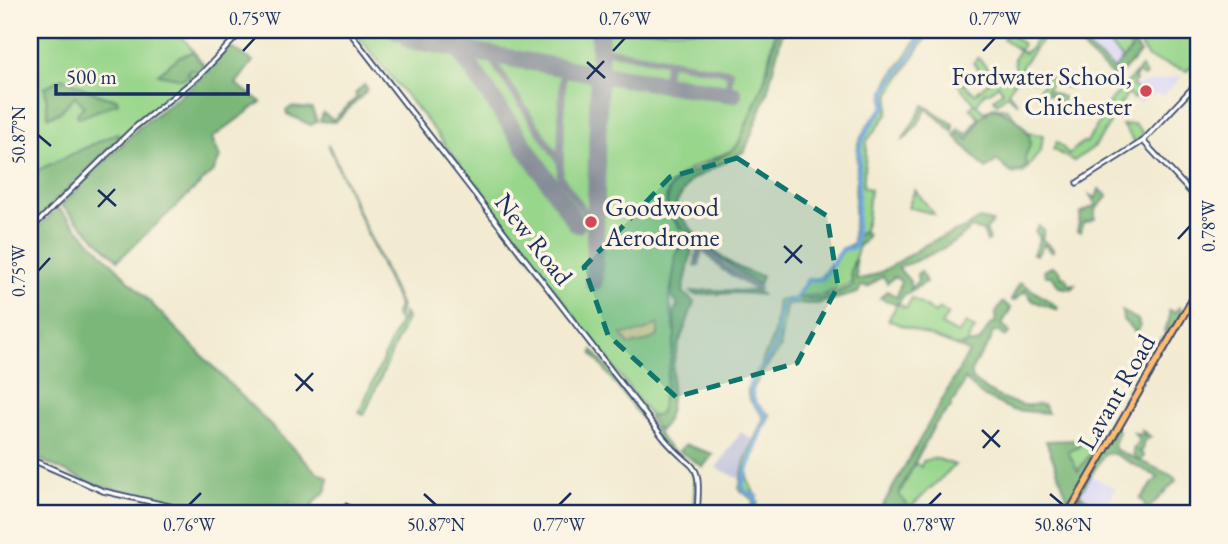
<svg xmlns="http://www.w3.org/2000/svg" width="1228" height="544" font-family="'EB Garamond',serif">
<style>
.built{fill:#d9d7f8}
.industrial{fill:#c0c2dd}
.green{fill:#98d68c;stroke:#5a8275;stroke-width:2}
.forest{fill:#7ab778;stroke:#4a736b;stroke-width:2}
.sand{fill:#eeda9e;stroke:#84847e;stroke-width:2}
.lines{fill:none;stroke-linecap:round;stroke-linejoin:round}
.river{stroke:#71a7df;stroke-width:4.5}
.taxiway{stroke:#868d98;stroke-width:7}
.runway{stroke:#868d98;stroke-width:18}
.minor-casing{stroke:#3b4b6f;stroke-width:7}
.major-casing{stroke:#3b4b6f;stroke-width:9}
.minor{stroke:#fff;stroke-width:3.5}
.major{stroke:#febc70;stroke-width:5}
.marked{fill:#0f766e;fill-opacity:0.2;stroke:#0f766e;stroke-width:5;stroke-dasharray:14 9;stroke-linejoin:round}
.ticks{fill:none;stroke:#1b2f5e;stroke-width:2.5}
.poi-dot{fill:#d1495b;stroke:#fcf5e5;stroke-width:2.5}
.labels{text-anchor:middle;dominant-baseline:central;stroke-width:7;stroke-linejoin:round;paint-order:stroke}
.poi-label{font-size:26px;fill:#1b2f5e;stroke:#fcf5e5;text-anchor:end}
.street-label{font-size:26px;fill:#1b2f5e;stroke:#fcf5e5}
.neatline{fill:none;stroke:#1b2f5e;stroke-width:2.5}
.ticks-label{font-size:18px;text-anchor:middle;fill:#1b2f5e}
</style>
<rect width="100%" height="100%" fill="#fcf5e5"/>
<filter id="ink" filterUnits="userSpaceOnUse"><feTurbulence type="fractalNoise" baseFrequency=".0143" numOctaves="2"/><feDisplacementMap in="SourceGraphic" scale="14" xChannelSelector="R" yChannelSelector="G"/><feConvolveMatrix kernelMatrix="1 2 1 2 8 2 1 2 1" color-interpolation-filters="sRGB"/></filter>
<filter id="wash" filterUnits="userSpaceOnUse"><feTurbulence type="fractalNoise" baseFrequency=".00686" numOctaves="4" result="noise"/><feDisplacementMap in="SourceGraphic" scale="28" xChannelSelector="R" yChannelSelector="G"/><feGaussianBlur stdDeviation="1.57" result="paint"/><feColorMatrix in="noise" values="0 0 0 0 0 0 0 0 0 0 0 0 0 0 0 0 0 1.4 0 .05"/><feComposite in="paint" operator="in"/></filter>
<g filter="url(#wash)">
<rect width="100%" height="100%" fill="#f2ebd1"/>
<path class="built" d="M1089,30H1126L1140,53L1116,79L1077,43Z
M1183,75L1163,96L1156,93L1139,104L1123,88Z
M1091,476L1115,488L1106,506L1081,494Z"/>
<path class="industrial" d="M741,432L755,441L741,479L716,468Z"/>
<path class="green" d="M30,30H177L204,65L190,81L121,136L30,227Z
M353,30H775L764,81L738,144L732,150C711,161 664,173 666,202C667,215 677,222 681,232L669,298L675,336L660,415L651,417L431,126Z
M921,30H931L890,93L888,113L867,141L863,187L870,189L867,220L851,271L852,283L823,295L798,296L807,279L820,278L841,249L853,244L858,143L869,123L884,106C879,77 912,57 921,30Z
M1039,30L1049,31L1021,67L1027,73L1034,71L1035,75L1051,78L1069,88L1052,82L1047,90L1064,98L1057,109L1059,101L1046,93L1041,98L1036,94L1045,80L1038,77L1035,82L1016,72L1014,58L1019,50L1003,39L1008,32L1023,44L1020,50L1024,53L1031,48Z
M1126,30L1140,53L1129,65L1111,47Z
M1131,30H1198V58L1187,71L1148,58Z
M978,58L997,78L1013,72L1014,77L1018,76L1008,92L1018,104L1007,95L997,103L994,99L1003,91L998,85L990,92H985L976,105L984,112L993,107L1007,109L1029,133L1043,135L1041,150L1023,174H1013L997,160L986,169L955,136L959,128L967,135L979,117L970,108L975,104L956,82L965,73L968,76L962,82L975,94L990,81L973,63Z
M1141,67L1146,75L1144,77L1139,73L1134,78L1136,80L1132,85L1140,93L1133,99L1123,88Z
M1122,89L1127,94L1112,119L1105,116L1110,108L1108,103Z
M1102,118L1110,123L1095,146L1074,161L1053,149L1057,142L1069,154L1083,142L1086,143Z
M1135,124L1144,134L1136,143L1122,125Z
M328,144L401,306L398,319L395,317L399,306Z
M915,190L934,214L908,207Z
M801,298V304L786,305L781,339L774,332L778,300Z
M912,298L935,313L939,308L948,314L941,325L958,334L966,323L975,329L968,340L969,351L888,320L898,303L906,308Z
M404,313L407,318L364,415L359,413Z
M593,350L669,448L686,461L698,476L696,514H693L695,485L691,469L661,444L592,353Z
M759,369L762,372L752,391L756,403L770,415L748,465V480L758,502L754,514H751L753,500L739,489L745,461L764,417C745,396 742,393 759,369Z
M1081,440L1095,447L1078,471L1068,452L1081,444Z
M935,458L955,465L910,508L899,495L915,463L921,467L923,461Z"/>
<path class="forest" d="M777,30H783L767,93L745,151L691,180L676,203C685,232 733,272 762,276L759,285L722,260L696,235L687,233L672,217L667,204L669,191L678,179L730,152L738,145L766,77Z
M1085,30H1100L1083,36L1084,45L1114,69L1132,49L1122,33L1125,31L1140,53L1116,79L1076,42Z
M230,47L253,61L236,84L261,102L212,138L220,157L214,171L118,260L61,205L137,129L192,86Z
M193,52L203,65L199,72L190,69L187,72L190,75L182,79L158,74L180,56Z
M62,78L104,97L117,99L118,103L79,118L77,114L84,106L75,96L59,113L48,117L45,87Z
M364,85L367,88L365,93L335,122L320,121L323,113L333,120L357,97L355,94Z
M924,105L953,124V132L927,108L917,126L902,141Z
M291,107L312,109L317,121L311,125L287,114L286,111Z
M993,108C1006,111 1029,126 1030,141C1031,146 1027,152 1025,157L1027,165L1022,171L1010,172L997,160L986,169L955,136L959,133L968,140L980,118Z
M117,133L121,136L30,227V185L40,169Z
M856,179L857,236L863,231L868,234L863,243L842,250L839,255L841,249L853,244Z
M1099,189L1108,196L1095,210V219L1083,223L1081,232L1077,231L1081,213L1096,205L1090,195L1096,198Z
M58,208L315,471L328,477L327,490L312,504L317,512L305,514L304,509L289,503L286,514L185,505L94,485L30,455V236Z
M979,219L993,222L986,230L990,240L987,242L983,231L971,228C955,245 934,253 913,262C908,265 903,264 898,268L910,281V289L918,281L917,274L921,271L926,282L904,295L897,305L880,298L887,291L897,297L901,281L894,277L887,283L883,276L868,287L861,286L858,293L817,304H801V298H823L853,286L851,271L855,258L857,279C877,280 911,252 929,243C945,234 965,231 979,219Z
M1039,226L1044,230L1042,239L1054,250L1052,252L1044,245L1037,255L1033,254L1040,238L1035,231Z
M687,238L694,241L683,292L694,302C688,322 678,341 674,361C670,378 675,419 659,431L649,417L660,414L675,336L674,311L678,305L671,296L676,255Z
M1053,266L1061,272V277L1065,276L1069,285L1075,284L1072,289L1059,287L1052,276H1046L1044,271Z
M1020,282L1058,307L1057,310L1033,301L1025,291L1014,301L1011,300Z
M710,290L755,291L763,295L737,293L695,295L691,292Z
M1003,302L1011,308L1002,324L1010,333L1005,337L999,331L992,333C992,350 968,361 972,379C987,392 1004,401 1023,405C1032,407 1036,402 1045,406L1048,413L1012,410L983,396L965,379L956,399L951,402V407L935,424L901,489L899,495L910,508L903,514H878L969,352L960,348L962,345L979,342L990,325L995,323L996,313Z
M1179,307L1183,312L1163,346L1160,340L1166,335L1164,330L1169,321V310L1175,312Z
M1122,311L1138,320L1140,327L1136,333L1123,320Z
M774,332L780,336L781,348L762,372C758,361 772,345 774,332Z
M1111,426L1119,431L1114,445L1116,450L1175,477L1176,481L1143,514H1136L1146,505L1140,499L1158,477L1114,454L1105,453L1067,514H1063L1069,502L1046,441L1081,440L1078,447L1068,452L1078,471Z
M1140,429L1151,437L1143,442V450L1139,451L1144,456L1141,461L1134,457L1133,449L1139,441L1134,433L1145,436Z
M686,445L713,454L703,467L679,451Z
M1080,495L1114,514H1070Z"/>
<path class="sand" d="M658,324V336L645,342L629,345L622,334L642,332Z"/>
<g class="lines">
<path class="river" d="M753,514L756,496L745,492L742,484L767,415L754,404L750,384L775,348L780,309L784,303L795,300L807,281L823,278L842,250L855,247L860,147L868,128L886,105L885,91L918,45L924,30"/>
<path class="taxiway" d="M392,30L395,36L410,40
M600,49L730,72L728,93
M488,54L560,162
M563,68L560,177L595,226
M664,84L668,62
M690,237L700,246L697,264
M698,242L724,268L757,288"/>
<path class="runway" d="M446,30L577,224
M410,40L598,74L733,94
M594,282L600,30"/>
</g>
</g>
<g filter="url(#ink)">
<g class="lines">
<g class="minor-casing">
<path id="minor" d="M348,30L662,436C694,476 702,454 697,514
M1143,141L1198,200
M1077,183L1143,141L1198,82
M30,230L134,128L199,76L243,30
M30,459L103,491L178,508L258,514
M330,514L346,506L361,514"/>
</g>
<g class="major-casing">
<path id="major" d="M1068,514L1198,290"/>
</g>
<use href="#minor" class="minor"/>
<use href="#major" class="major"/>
</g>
</g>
<path class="marked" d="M737,158L827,216L838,286L797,363L676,397L608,335L584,267L670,177Z"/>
<path class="ticks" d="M243,51L255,38M613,51L625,38M983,51L995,38M587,62L605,78M587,79L604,61M38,135L51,146M98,190L116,206M98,207L115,189M1178,239L1190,226M784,246L802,263M785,263L802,245M38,271L50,258M295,374L313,391M296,391L313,373M982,430L1000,447M983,448L999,430M424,494L436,505M1050,494L1063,505M189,505L201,493M559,505L571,493M929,505L941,493"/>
<g class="poi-dot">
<circle cx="1146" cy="91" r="7"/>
<circle cx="591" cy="222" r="7"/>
</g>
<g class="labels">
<g class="poi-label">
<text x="1132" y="76">Fordwater School,<tspan x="1132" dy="30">Chichester</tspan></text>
<text x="605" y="207" text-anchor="start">Goodwood<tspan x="605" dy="30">Aerodrome</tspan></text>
</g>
<g class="street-label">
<text transform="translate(534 239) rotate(52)">New Road</text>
<text transform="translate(1116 392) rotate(-60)">Lavant Road</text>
</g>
</g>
<rect width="1228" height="544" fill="none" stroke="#fcf5e5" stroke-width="77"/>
<path d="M56 84v10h192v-10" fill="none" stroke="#1b2f5e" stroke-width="3.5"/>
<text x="66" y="84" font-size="21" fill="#1b2f5e" stroke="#fcf5e5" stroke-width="5" paint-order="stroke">500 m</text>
<rect x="38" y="38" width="1152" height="467" class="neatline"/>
<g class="ticks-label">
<text x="255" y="25">0.75°W</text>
<text x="625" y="25">0.76°W</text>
<text x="995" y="25">0.77°W</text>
<text transform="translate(19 135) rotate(-90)" y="6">50.87°N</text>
<text transform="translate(1209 226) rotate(-90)" y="6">0.78°W</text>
<text transform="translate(19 271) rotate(-90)" y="6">0.75°W</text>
<text x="189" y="531">0.76°W</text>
<text x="436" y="531">50.87°N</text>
<text x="559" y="531">0.77°W</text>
<text x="929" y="531">0.78°W</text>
<text x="1063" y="531">50.86°N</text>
</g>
</svg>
